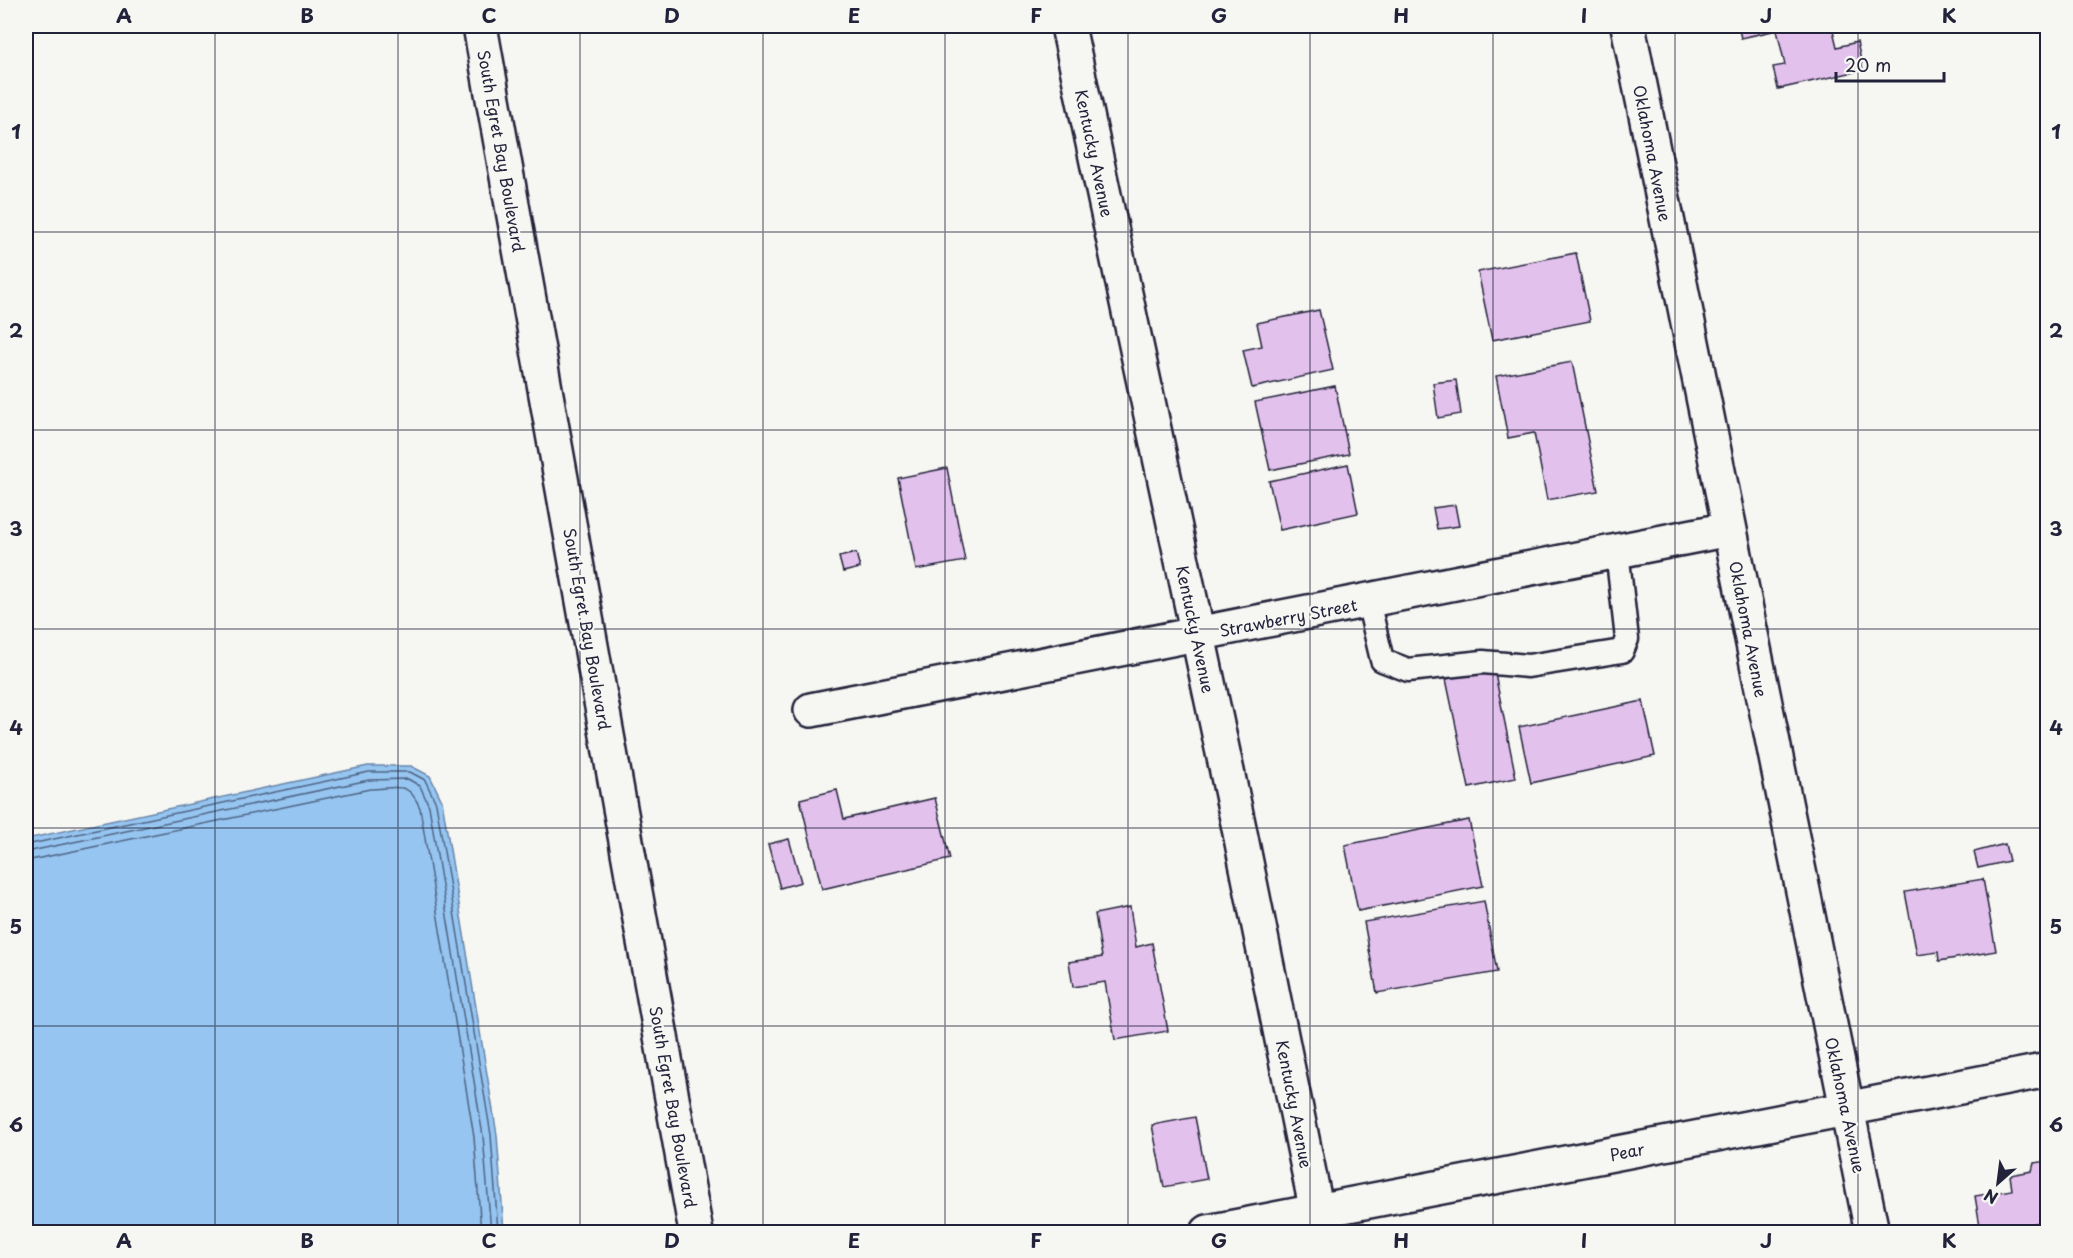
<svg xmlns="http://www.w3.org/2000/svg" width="2073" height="1258" font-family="'Playpen Sans',sans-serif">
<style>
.water{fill:#95c5f0;stroke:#6784a8;stroke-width:1.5}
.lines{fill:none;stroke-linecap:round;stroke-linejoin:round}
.shore{stroke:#506383;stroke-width:1.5}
.building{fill:#e3c1ed;stroke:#22223b;stroke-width:1.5}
.lane-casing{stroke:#22223b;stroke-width:27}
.street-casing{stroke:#22223b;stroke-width:38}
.secondary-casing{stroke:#22223b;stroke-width:38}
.lane{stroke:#f6f6f2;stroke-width:22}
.street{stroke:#f6f6f2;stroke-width:33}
.secondary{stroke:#f6f6f2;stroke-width:33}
.grid{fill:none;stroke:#22223b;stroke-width:1.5;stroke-opacity:0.55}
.labels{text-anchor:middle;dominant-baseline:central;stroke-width:4.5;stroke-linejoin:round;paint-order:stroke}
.street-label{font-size:16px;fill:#22223b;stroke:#f6f6f2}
.neatline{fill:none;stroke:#22223b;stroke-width:2}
.grid-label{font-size:20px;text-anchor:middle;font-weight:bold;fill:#22223b}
</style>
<rect width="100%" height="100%" fill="#f6f6f2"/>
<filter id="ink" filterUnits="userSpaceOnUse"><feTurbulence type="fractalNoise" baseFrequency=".0167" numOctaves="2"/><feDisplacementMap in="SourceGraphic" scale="12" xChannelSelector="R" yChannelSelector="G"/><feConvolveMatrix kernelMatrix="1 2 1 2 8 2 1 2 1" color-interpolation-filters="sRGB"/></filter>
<g filter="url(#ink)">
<path class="water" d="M368,766H411L430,776L442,801L497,1135L504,1232H26V839Z"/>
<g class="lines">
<path class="shore" d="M26,845L369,772H410L425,780L436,803L491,1135L498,1232
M26,852L369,780L408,779L420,786L429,806L483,1136L491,1232
M26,861L370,789C398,788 408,780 420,808L474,1137L481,1232"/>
</g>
<path class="building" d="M1738,26H1832L1837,47L1857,42L1863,70L1778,89L1773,67L1785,65L1777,30L1741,38Z
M2041,26H2048V43H2045Z
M1576,253L1590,321L1492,340L1478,272Z
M1319,310L1333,370L1252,388L1243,350L1262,346L1257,323Z
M1572,362L1598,491L1547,500L1534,433L1508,438L1496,376Z
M1456,380L1461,414L1438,418L1433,383Z
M1335,386L1349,454L1270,470L1255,402Z
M1348,464L1358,513L1280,530L1269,481Z
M947,468L965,561L916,570L898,478Z
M1455,505L1459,526L1437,529L1433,508Z
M856,553L860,568L843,572L839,557Z
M1494,669L1516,778L1469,788L1446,679Z
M1643,701L1655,756L1531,783L1519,727Z
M837,790L844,819L935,798L950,859L822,889L800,799Z
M1469,820L1483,886L1358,911L1345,845Z
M789,839L801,882L780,888L768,844Z
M2005,844L2009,861L1978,868L1974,852Z
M1983,879L1996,951L1939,961L1938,952L1917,955L1905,892Z
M1484,901L1497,972L1377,993L1364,922Z
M1130,907L1136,947L1152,943L1168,1031L1115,1040L1105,982L1073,987L1069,962L1102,957L1095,914Z
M1195,1117L1207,1179L1164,1187L1152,1125Z
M2048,1161V1221L1981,1232L1975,1196L2012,1190L2010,1175L2032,1171L2034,1163Z"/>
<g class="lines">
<g class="lane-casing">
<path id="lane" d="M1368,601L1382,660L1408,670L1483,662L1528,666L1622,651L1627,639L1617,551"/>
</g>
<g class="street-casing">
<path id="street" d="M1068,26L1238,823L1321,1232
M1628,26L1872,1232
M811,710L1729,529
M1208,1232L2048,1070"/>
</g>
<g class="secondary-casing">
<path id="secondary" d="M480,26L696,1232"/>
</g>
<use href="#lane" class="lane"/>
<use href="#street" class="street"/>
<use href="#secondary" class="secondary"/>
</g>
</g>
<path class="grid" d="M215,26V1232M398,26V1232M580,26V1232M763,26V1232M945,26V1232M1128,26V1232M1310,26V1232M1493,26V1232M1675,26V1232M1858,26V1232M26,232H2048M26,430H2048M26,629H2048M26,828H2048M26,1026H2048"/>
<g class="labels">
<g class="street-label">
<text transform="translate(502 151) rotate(80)">South Egret Bay Boulevard</text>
<text transform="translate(1095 153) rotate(78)">Kentucky Avenue</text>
<text transform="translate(1653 153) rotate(79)">Oklahoma Avenue</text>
<text transform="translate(1288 617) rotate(-11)">Strawberry Street</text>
<text transform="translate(588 629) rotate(80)">South Egret Bay Boulevard</text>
<text transform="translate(1196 629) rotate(78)">Kentucky Avenue</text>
<text transform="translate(1749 629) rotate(79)">Oklahoma Avenue</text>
<text transform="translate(1295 1104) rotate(79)">Kentucky Avenue</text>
<text transform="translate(1846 1105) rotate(78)">Oklahoma Avenue</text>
<text transform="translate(674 1107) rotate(80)">South Egret Bay Boulevard</text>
<text transform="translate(1627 1151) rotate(-11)">Pear</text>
</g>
</g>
<rect width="2073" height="1258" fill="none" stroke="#f6f6f2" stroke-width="66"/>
<g transform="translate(1998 1183) rotate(208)" stroke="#f6f6f2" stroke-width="4.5" paint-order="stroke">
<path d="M0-4.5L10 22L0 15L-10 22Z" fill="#22223b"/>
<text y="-9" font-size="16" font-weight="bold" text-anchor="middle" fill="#22223b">N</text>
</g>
<path d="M1836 72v9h108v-9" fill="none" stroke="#22223b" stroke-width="3"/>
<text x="1845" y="72" font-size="18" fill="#22223b" stroke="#f6f6f2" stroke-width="4.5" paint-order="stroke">20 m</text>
<rect x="33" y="33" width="2007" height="1192" class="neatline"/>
<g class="grid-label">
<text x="124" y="23">A</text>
<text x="307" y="23">B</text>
<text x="489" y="23">C</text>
<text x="672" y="23">D</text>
<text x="854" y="23">E</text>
<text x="1036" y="23">F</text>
<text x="1219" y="23">G</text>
<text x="1401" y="23">H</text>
<text x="1584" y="23">I</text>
<text x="1766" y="23">J</text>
<text x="1949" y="23">K</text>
<text x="16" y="139">1</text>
<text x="2056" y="139">1</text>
<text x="16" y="338">2</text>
<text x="2056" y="338">2</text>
<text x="16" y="536">3</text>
<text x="2056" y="536">3</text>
<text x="16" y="735">4</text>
<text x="2056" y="735">4</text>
<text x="16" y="934">5</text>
<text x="2056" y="934">5</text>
<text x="16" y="1132">6</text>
<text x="2056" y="1132">6</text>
<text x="124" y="1248">A</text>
<text x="307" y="1248">B</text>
<text x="489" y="1248">C</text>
<text x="672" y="1248">D</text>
<text x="854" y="1248">E</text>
<text x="1036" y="1248">F</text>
<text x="1219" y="1248">G</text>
<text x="1401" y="1248">H</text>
<text x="1584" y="1248">I</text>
<text x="1766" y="1248">J</text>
<text x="1949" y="1248">K</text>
</g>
</svg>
